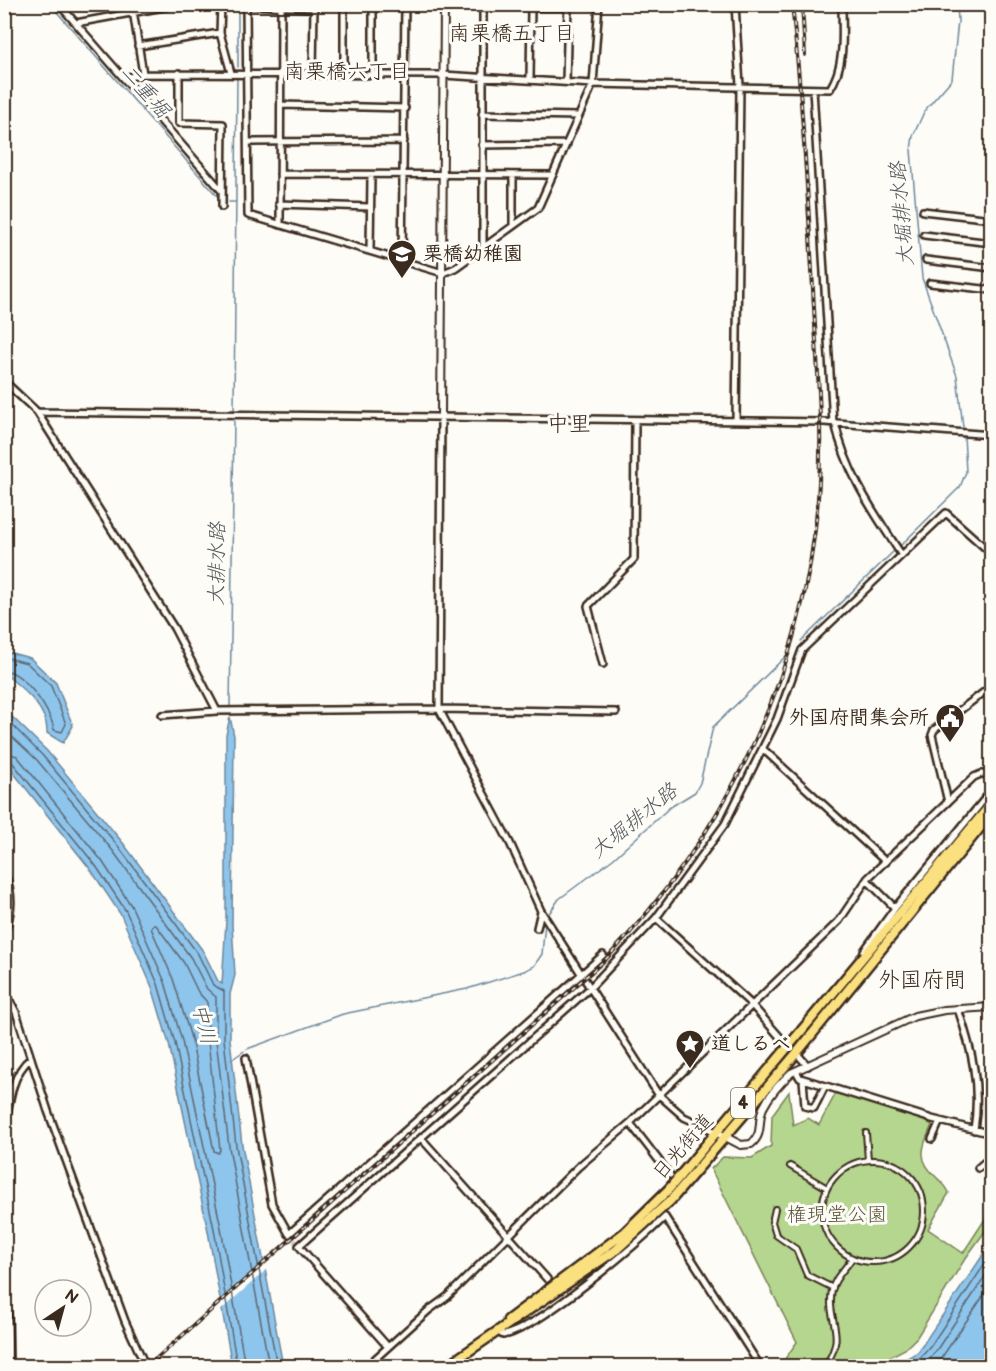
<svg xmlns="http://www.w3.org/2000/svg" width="996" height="1371" font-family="'Balsamiq Sans','Klee One',sans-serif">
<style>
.green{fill:#b5d68f;stroke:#788056;stroke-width:1.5}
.water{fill:#8ec5ed;stroke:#6d879a;stroke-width:1.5}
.pier{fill:#fdfcf7}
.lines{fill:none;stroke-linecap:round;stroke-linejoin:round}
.shore{stroke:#5c6871;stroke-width:1.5}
.stream{stroke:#6d879a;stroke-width:1.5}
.minor-tunnel{stroke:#d6d2cc;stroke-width:5;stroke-dasharray:5 2.5;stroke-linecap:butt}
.pedestrian-casing{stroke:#3b2a1e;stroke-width:8}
.minor-casing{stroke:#3b2a1e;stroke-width:10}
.tertiary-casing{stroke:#3b2a1e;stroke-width:10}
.trunk-casing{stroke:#3b2a1e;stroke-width:13}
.pedestrian{stroke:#fdfcf7;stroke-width:4}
.minor{stroke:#fdfcf7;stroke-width:5}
.tertiary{stroke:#fdfcf7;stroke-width:6}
.trunk{stroke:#fbe080;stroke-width:8}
.rail-casing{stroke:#3b2a1e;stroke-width:4}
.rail{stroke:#fdfcf7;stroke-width:1.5;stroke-dasharray:4.5;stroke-linecap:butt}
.labels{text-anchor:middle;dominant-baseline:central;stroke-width:6;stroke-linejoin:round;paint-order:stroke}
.shield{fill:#fdfcf7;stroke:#75695f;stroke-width:1.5}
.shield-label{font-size:18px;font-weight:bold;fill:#3b2a1e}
.poi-label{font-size:20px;font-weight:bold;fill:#3b2a1e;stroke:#fdfcf7;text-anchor:start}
.street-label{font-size:20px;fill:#3b2a1e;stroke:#fdfcf7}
.park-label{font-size:20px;fill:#5a553a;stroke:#fdfcf7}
.neighbourhood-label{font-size:21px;fill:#3b2a1e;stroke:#fdfcf7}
.water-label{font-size:21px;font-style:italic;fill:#54585c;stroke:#fdfcf7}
.quarter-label{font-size:22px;fill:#3b2a1e;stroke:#fdfcf7}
</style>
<rect width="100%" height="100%" fill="#fdfcf7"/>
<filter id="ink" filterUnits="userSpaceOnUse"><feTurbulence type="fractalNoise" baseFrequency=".0167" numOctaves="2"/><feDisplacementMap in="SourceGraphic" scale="12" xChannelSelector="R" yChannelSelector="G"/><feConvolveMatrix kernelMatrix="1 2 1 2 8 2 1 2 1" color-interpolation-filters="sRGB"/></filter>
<g filter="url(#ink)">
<path class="green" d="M4,995L14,1016L5,1027H4Z
M789,1092L793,1125L808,1118L819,1125L836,1093L919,1117L932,1125C922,1148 916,1159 937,1178C942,1183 947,1186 949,1193L928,1229L963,1253L991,1210V1223L963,1262L917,1337L905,1349L872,1366H780L797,1342L711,1169L723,1157L752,1158L771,1146L772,1115Z"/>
<path class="water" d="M4,651L30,658L56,683L73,726L63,743L47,733C48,708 23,689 5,674Z
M4,709L47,751L123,843L203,951L218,981L222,984L226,921V735L230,717L234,736L232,924L235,975L230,994V1039L242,1145L283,1366H232L208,1231L169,1044L152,987L121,915L91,870L5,762Z
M991,1243V1366H893L918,1352Z"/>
<path class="pier" d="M266,1259L267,1269L219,1312L217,1302Z"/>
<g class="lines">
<path class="shore" d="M4,657L27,663L51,686L66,724L62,732L54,730C52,712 24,672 4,670
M4,717L42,755L118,846L198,954L213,985L224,991V1039L236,1146L277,1366
M4,729L37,760L113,851L191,958L207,989L216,997V1040L229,1147L269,1366
M4,752L17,756L102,861L132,907L165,982L182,1041L221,1228L245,1366
M4,759L12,762L96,866L126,911L158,984L175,1043L214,1229L237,1366
M153,925H156L184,963L198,992L207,1002L208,1041L220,1150L218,1153L214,1151L191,1038L173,979L151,928Z
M907,1366L922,1356L930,1347L992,1253
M922,1366L936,1351L992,1266
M936,1366L992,1283"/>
<path class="stream" d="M50,4L218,197
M957,4L958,21L952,79L925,110L913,136L911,150L922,278L957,376L963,427
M238,67V4
M229,202H236
M234,411L237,78
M899,547L960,487L966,472L964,435
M801,641L895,550
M230,709L234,419
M548,915L559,899L613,859L669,808L695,792L700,783L713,727L786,656
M247,1049L343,1014L467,989L524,971L534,966L542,954L545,923
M231,1060L244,1051"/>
<path class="minor-tunnel" d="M289,1234L299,1246"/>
<g class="pedestrian-casing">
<path id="pedestrian" d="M866,1133L868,1160
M822 1211a51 51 0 1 1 102 0a51 51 0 1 1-102 0Z
M790,1166L827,1188
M775,1209L772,1222L776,1235L796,1249L807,1275L833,1288
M825,1366C848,1333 826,1322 832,1290C835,1276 846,1269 852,1258"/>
</g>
<g class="minor-casing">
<path id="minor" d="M59,4L222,191
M132,4L143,74
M221,4L220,33L231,73
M246,4L248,215L443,273L455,268L538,208L593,84L599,4
M483,4V247
M735,4L740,86L736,421
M246,5L314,8
M483,7H568
M76,23L180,4
M138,46L220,33
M179,73V123L223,124L222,207
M344,73V4
M313,74L314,4
M373,75V4
M124,78L143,74L443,75L593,84L830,89C846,64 842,33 842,4
M530,79L531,6
M566,82L568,4
M813,89L833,423
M281,105L405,108
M482,114L578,116
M248,142L404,141
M482,145L567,144
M280,174L553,175
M513,176V225
M279,204L370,207
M923,211L992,219
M280,225L281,4
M924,235L992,243
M370,251L371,175
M926,260L992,268
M402,261L405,4
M930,283L992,290
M4,381L37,412L174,628L217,711
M37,412L824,422L992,435
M441,417L439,709L510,843L541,911L658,1094L684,1117L718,1133
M835,423C847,475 873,511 901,554
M603,664L588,606L634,559L635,421
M162,715L217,711L439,709L616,712
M763,749L886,862
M948,802L932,735L934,730L992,686
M4,872C14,894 12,913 4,935
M895,908L992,790
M656,918L751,1004L786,1044
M537,928L541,911
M864,951L895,908L867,880
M4,990L16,1012L48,1111L125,1321L145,1365
M958,1009C972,1050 981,1086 974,1130
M799,1056L808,1066
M246,1058L272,1204L289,1234L603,955
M796,1071L800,1078L932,1119L992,1134
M803,1079L805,1106L814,1108L825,1086
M630,1123L670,1175
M421,1138L547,1279
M4,1139C8,1113 9,1075 31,1058
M932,1139L940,1121
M978,1168L992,1156
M4,1287L8,1315L9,1366
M497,1331L503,1335C537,1330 637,1244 665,1217L760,1366
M388,1347L299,1246L590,988L656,918L725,824L777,719L802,650L946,513L992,554
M131,1366L142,1360
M367,1366L429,1310L447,1297L578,1167L630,1123L839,921L868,878L974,777L981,774L992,775"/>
</g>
<g class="tertiary-casing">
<path id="tertiary" d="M441,417L444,4
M718,1133L741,1145L751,1144C764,1134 757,1121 763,1108C770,1094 780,1083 791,1073L915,1016L944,1010L992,1007"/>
</g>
<g class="trunk-casing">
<path id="trunk" d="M508,1320L624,1233L669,1189L992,803
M447,1366L616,1250L671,1200L800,1049L992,813"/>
</g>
<use href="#pedestrian" class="pedestrian"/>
<use href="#minor" class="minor"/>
<use href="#tertiary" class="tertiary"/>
<use href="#trunk" class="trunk"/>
<g class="rail-casing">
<path id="rail" d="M802,4L805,55
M148,1366L606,959C730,829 810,662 819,482C823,417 816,353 813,289C808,194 802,99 792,4"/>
</g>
<use href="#rail" class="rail"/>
</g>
</g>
<defs>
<g id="school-pin" transform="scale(1.5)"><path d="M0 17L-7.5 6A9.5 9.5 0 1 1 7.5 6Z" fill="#3b2a1e" stroke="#fdfcf7"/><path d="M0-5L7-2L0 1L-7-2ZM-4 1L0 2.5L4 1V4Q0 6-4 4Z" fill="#fff"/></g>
<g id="civic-pin" transform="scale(1.5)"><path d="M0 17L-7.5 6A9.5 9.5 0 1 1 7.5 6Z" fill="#3b2a1e" stroke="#fdfcf7"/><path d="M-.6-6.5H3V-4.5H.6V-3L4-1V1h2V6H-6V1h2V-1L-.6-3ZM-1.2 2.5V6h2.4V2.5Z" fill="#fff"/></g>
<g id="sight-pin" transform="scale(1.5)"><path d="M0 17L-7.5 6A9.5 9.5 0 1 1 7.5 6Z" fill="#3b2a1e" stroke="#fdfcf7"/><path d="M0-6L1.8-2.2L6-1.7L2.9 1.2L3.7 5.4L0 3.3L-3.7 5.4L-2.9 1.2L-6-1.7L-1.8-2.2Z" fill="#fff"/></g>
</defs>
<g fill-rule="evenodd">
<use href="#school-pin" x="402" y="254"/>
<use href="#civic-pin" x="950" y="718"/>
<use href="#sight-pin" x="690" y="1044"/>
</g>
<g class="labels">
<rect class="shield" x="731" y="1088" width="24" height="30" rx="4.5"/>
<g class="shield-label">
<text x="743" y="1103">4</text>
</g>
<g class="poi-label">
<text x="423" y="254">栗橋幼稚園</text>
<text x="929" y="718" text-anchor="end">外国府間集会所</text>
<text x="711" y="1044">道しるべ</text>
</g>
<g class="street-label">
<text transform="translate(683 1147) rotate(-49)">日光街道</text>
</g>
<g class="park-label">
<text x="837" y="1215">権現堂公園</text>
</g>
<g class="neighbourhood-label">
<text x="512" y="33">南栗橋五丁目</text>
<text x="347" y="71">南栗橋六丁目</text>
</g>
<g class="water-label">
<text transform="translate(145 91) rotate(49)">二重堀</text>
<text transform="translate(902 214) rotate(-95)">大堀排水路</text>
<text transform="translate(217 564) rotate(-89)">大排水路</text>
<text transform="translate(634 821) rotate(-39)">大堀排水路</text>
<text transform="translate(204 1024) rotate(76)">中川</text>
</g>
<g class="quarter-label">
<text x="569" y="424">中里</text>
<text x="922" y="980">外国府間</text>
</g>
</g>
<rect width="996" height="1371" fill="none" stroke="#fdfcf7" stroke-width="24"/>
<rect x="12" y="12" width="972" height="1347" fill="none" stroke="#3b2a1e" stroke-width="2" filter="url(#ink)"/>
<g transform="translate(63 1308) rotate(36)"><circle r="28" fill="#fdfcf7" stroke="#afa8a0" stroke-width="1.5"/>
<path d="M0-4.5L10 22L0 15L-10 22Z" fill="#3b2a1e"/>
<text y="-9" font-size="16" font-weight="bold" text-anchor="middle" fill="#3b2a1e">N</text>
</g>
</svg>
